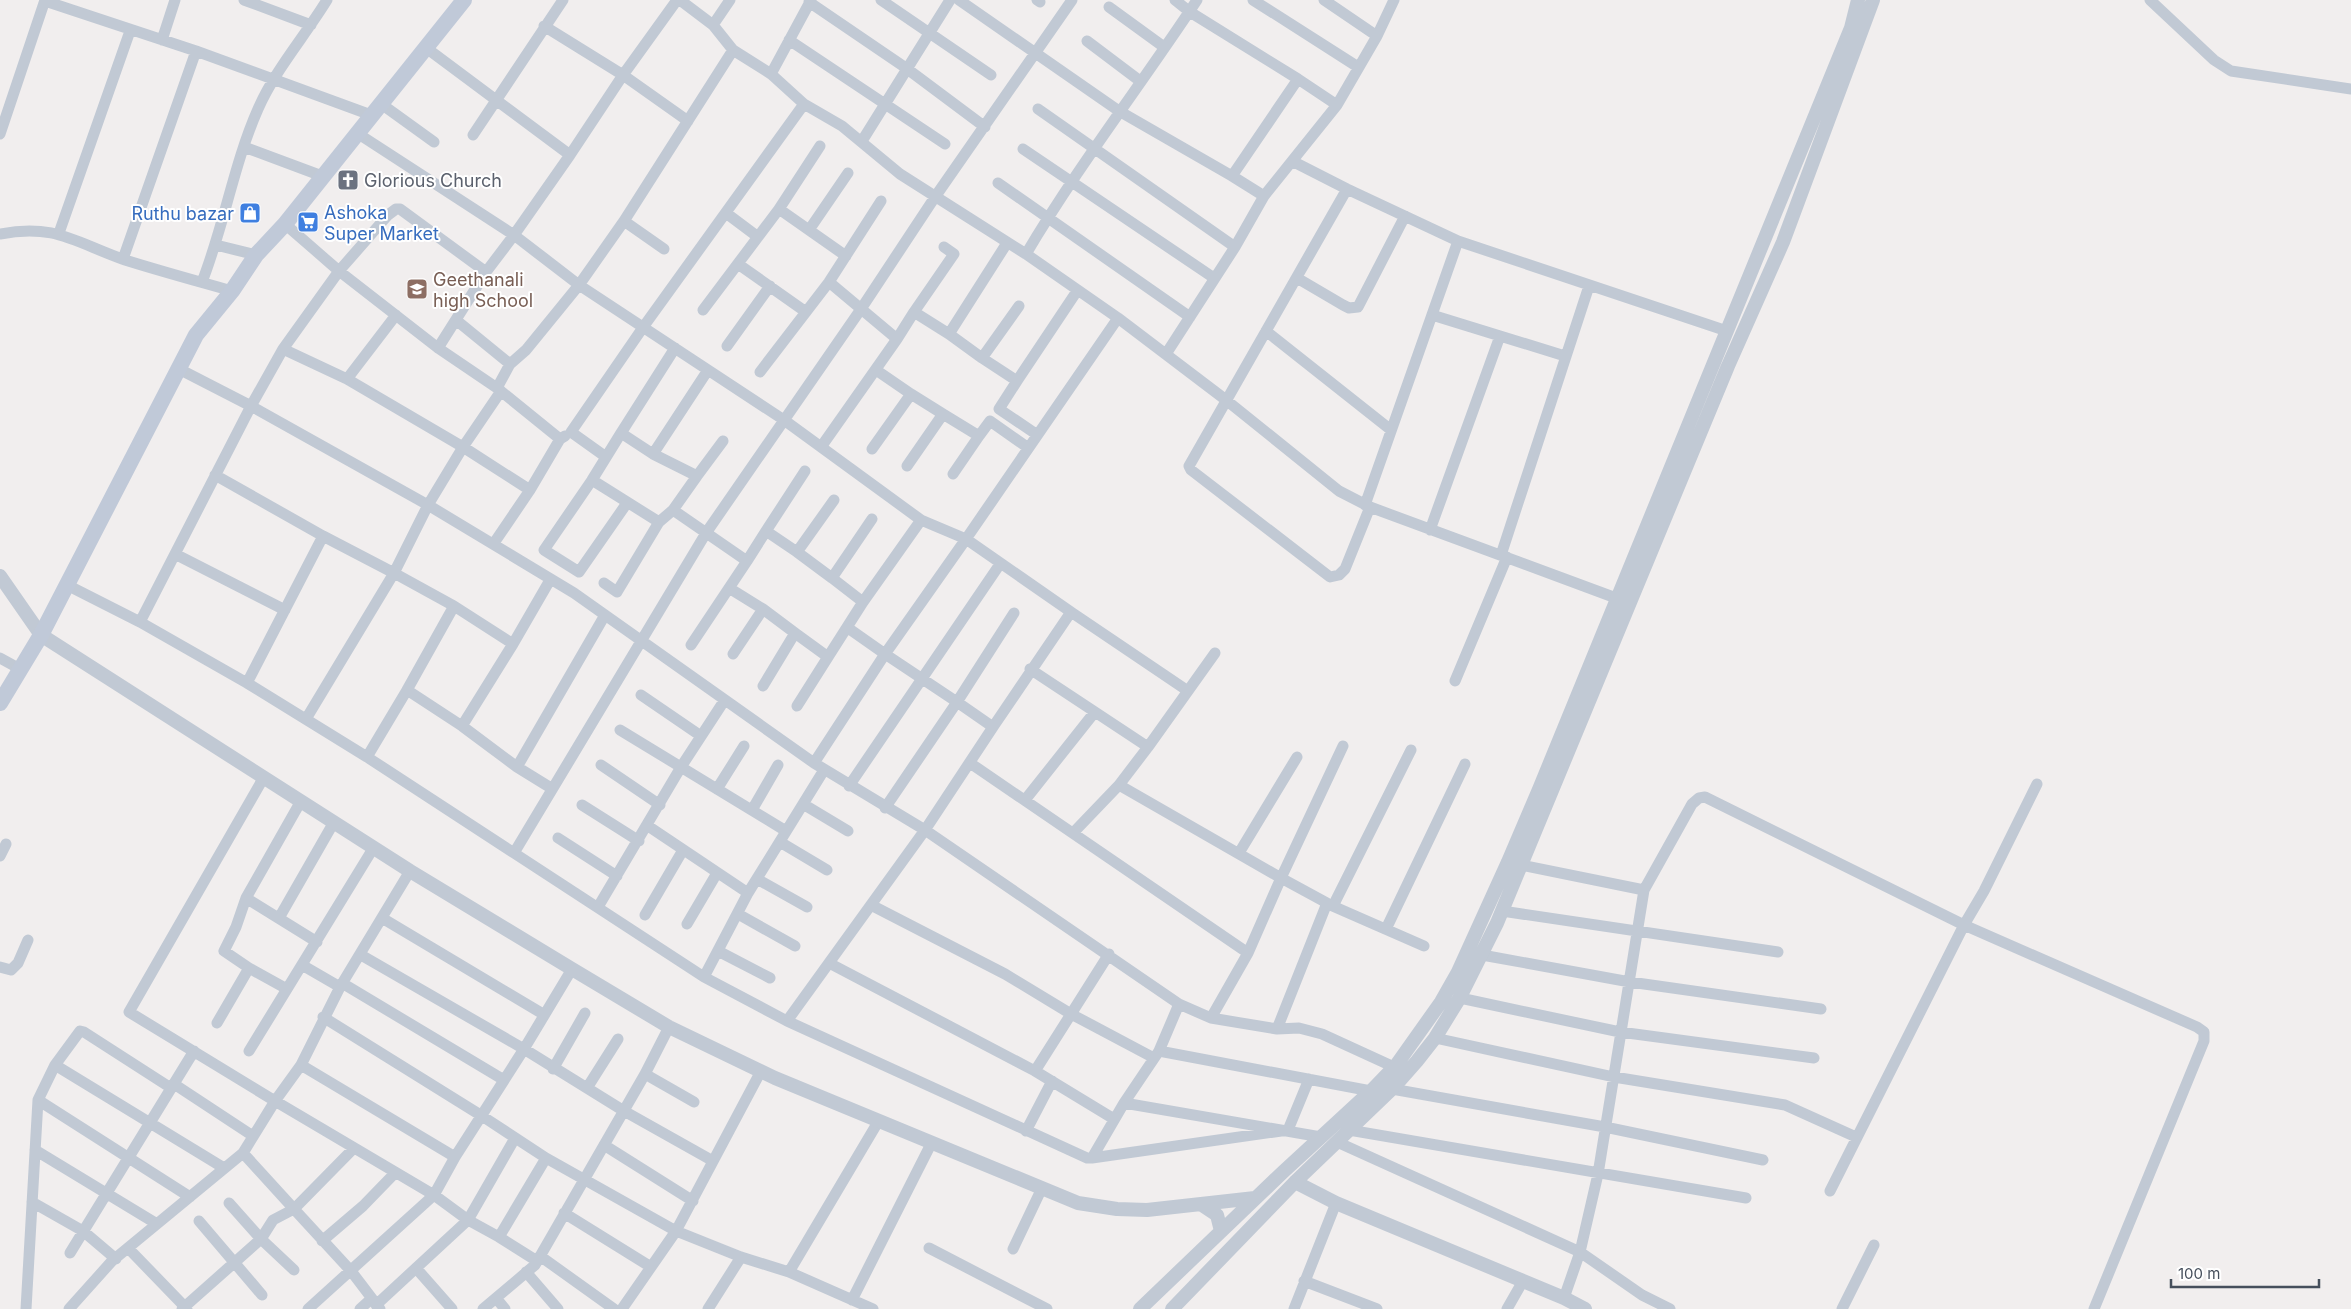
<svg xmlns="http://www.w3.org/2000/svg" width="2351" height="1309" font-family="Inter,sans-serif">
<style>
.lines{fill:none;stroke-linecap:round;stroke-linejoin:round}
.minor{stroke:#c1c9d4;stroke-width:11}
.tertiary{stroke:#c1c9d4;stroke-width:14}
.secondary{stroke:#c0c9d8;stroke-width:16}
.labels{text-anchor:middle;dominant-baseline:central;stroke-width:4;stroke-linejoin:round;paint-order:stroke}
.worship-label{font-size:18px;fill:#5b616d;stroke:#fff;text-anchor:start}
.shop-label{font-size:18px;fill:#366cbe;stroke:#fff;text-anchor:start}
.education-label{font-size:18px;fill:#785e54;stroke:#fff;text-anchor:start}
</style>
<rect width="100%" height="100%" fill="#f1eeee"/>
<g class="lines">
<path class="minor" d="M244,0L311,25
M680,0L713,25L733,50L771,74L804,104L842,126L900,174L1026,254L1118,318L1226,400L1339,491L1370,507L1616,598
M881,0L991,75
M959,0L1119,111L1232,176L1298,79L1190,12L1175,0
M1037,0L1040,2
M1072,0L935,197L861,309L706,533L514,853L704,977L787,1021L1087,1158H1092L1124,1103L1159,1051L1179,1004L1211,1018L1277,1029L1299,1028L1322,1034L1394,1067
M1253,0L1358,67
M1324,0L1377,36
M2150,0L2214,60L2231,71L2351,89
M45,1L196,51L371,115
M809,2L906,68L985,127
M1109,7L1164,47
M713,25L730,0
M544,26L623,75L677,0
M162,40L175,0
M789,40L945,144
M1087,41L1140,81
M733,50L624,221L579,285L784,420L821,447L897,339
M771,74L811,0
M1298,79L1337,105
M380,103L434,142
M1038,109L1235,247
M357,133L514,235L570,155L425,47
M0,134L45,0
M473,135L563,0
M862,141L950,0
M244,147L322,176
M1023,149L1214,278
M570,155L623,75L688,121
M1292,161L1347,189L1458,241L1727,331
M1232,176L1264,196
M998,183L1190,317
M1347,189L1189,466L1191,470L1330,577L1339,575L1345,569L1370,507
M779,209L846,256
M726,213L758,237
M624,221L664,249
M285,224L339,271L388,215L396,209H400L486,272
M809,230L848,173
M59,233L130,31
M0,234C55,223 76,243 125,260C160,271 197,281 232,291
M216,245L256,255
M944,247L954,254L914,312L949,334
M1026,254C1078,166 1141,85 1197,0
M123,259L196,51
M738,264L806,312
M1297,278L1343,305L1349,308L1358,307L1405,216
M202,282C224,226 234,163 258,109C275,70 305,36 327,0
M829,282L897,339L914,312
M1019,306L982,358L1017,381L1077,291
M703,310L779,209L820,146
M1432,315L1565,356
M456,320L510,364
M1266,331L1391,430
M727,346L770,286
M438,348L486,272L514,235L579,285L526,350L510,364L497,388L560,439
M283,349L347,379L463,447L530,490
M1166,354L1235,247L1264,196L1337,105L1377,36L1394,0
M982,358L949,334L1007,243
M179,369L251,406L283,349L339,271L438,348L497,388
M760,372L829,282L881,201
M347,379L396,315
M1017,381L999,409L1036,434
M943,414L979,436L953,474
M621,433L653,454L697,476L673,510L659,522L592,480Z
M621,433L675,348
M979,436L990,421L1027,447
M821,447L921,520L966,539L885,654L957,702L885,808
M872,449L911,394L876,370
M653,454L708,370
M606,457L571,432L644,326L804,104
M907,466L943,414L911,394
M697,476L723,441
M592,480L544,550L579,572L627,503
M1365,505L1458,241
M673,510L747,561L766,531
M1430,530L1500,336
M323,536L394,573L428,505L463,447L501,391
M494,543L530,490L560,439L565,436
M797,552L766,531L805,471
M175,554L285,610
M1501,555L1589,286
M832,578L797,552L834,500
M604,583L617,592L659,522
M67,585L140,622L251,406L428,505L574,593L814,763L885,654L848,628
M729,588L763,609L733,654
M863,602L832,578L872,519
M1071,612L1188,691
M1014,613L957,702L993,727L1071,612L966,539L1118,318
M140,622L247,683L323,536L215,475
M795,633L828,657L797,706
M691,645L747,561
M828,657L863,602L921,520
M0,658L20,669
M1030,669L1148,747L1119,785
M1455,681L1507,557
M247,683L367,757L514,853
M763,686L795,633L763,609
M407,690L454,606L513,644
M641,695L701,736
M306,719L394,573L454,606
M462,726L517,767
M620,730L786,831
M1148,747L1215,653
M367,757L407,690L462,726L513,644L550,580
M814,763L925,830L1179,1004
M970,763L1248,953
M601,765L660,805
M264,777L129,1012L275,1101L301,1065L340,987L410,871
M849,786L1000,564
M551,788L517,767L605,615
M717,789L744,746
M1025,800L1094,713
M803,804L848,831
M582,805L639,841
M752,810L778,765
M648,826L748,893
M1073,833L1119,785L1281,878L1248,953L1211,1018
M558,838L617,876
M780,842L827,870
M1239,853L1297,757
M0,856L6,844
M1521,865L1644,890
M757,879L807,907
M246,898L317,942
M1328,904L1424,946
M871,905L1005,974L1071,1014L1154,1058
M1333,906L1411,750
M598,907L681,767L724,701
M1502,911L1778,952
M738,914L795,946
M645,915L683,850
M279,918L334,822
M382,918L543,1014
M687,924L717,873
M1386,929L1465,764
M718,951L770,978
M361,955L524,1049L624,1111L713,1161
M1482,955L1630,982L1821,1009
M829,963L1035,1071L1114,1119
M302,965L340,987
M0,967L11,970L18,963L28,940
M704,977L748,893L824,770
M342,983L504,1080
M287,989L249,968L224,951L236,927L246,898L301,801
M1460,998L1620,1032L1814,1058
M323,1017L482,1116L546,1158L676,1231L622,1309
M787,1021L925,830L993,727
M217,1023L249,968
M1277,1029L1327,903L1281,878L1343,746
M1435,1038L1614,1077L1785,1105L1856,1137
M249,1051L374,847
M1159,1051L1371,1091
M55,1065L224,1168
M301,1065L455,1157
M553,1069L585,1013
M761,1071L676,1231L741,1257L789,1272
M1035,1071L1109,954
M645,1074L694,1102
M174,1084L253,1136
M587,1088L618,1039
M1392,1089L1605,1127L1763,1160
M38,1100L190,1197
M1124,1103L1321,1137
M1349,1130L1746,1198
M1026,1131L1052,1081
M1337,1142L1580,1252L1642,1295L1670,1309
M604,1145L693,1201
M354,1148L294,1209L351,1271L380,1309
M35,1150L157,1224
M1092,1158L1288,1130L1309,1079
M1830,1191L1964,925L1984,891L2037,784
M32,1202L83,1231L116,1259
M229,1203L261,1239L294,1270
M564,1213L651,1267
M199,1221L262,1295
M322,1241L363,1206L395,1173
M128,1248L187,1309
M929,1248L1047,1309
M1013,1249L1042,1188
M70,1253L194,1051
M540,1256L614,1309
M537,1261L499,1237L546,1158
M416,1268L452,1309
M526,1272L558,1309
M1304,1281L1377,1309
M496,1298L505,1309
M1564,1298L1580,1252L1598,1174L1644,890L1692,804L1699,798L1705,797L1964,925L2197,1027L2204,1032V1041L2094,1309
M852,1300L931,1144
M376,1305L468,1220L515,1138
M26,1309L38,1100L55,1065L80,1031L84,1032L171,1088
M69,1309L112,1261L243,1153L275,1101L434,1195L468,1220L499,1237
M182,1309L261,1239L273,1220L294,1209L243,1153
M308,1309L434,1195L455,1157L524,1049L572,969
M360,1309L371,1299
M483,1309L535,1265L645,1074L669,1027
M708,1309L741,1257
M873,1309L789,1272L878,1122
M1294,1309L1336,1203
M1507,1309L1523,1281
M1842,1309L1874,1245"/>
<path class="tertiary" d="M0,576L41,635L410,871L572,969L669,1027L775,1078L1078,1203L1117,1209L1147,1210L1255,1198
M1295,1182L1336,1203L1564,1298L1585,1309
M1202,1205L1217,1215L1221,1231
M1140,1309L1283,1172L1371,1091L1397,1064L1441,1002L1458,972L1508,862L1540,787L1851,28L1858,0
M1172,1309L1295,1182L1395,1086L1417,1061L1435,1038L1459,999L1497,923L1728,366L1783,242L1873,0"/>
<path class="secondary" d="M0,703L41,635L196,335L232,291L256,255L285,224L464,0"/>
</g>
<defs>
<g id="church-square" transform="scale(1.125)"><rect x="-9" y="-9" width="18" height="18" rx="4" fill="#6b7280" stroke="#fff"/><path d="M-1.2-6h2.4v3.5h3.3v2.4h-3.3V6h-2.4V-.1h-3.3v-2.4h3.3Z" fill="#fff"/></g>
<g id="shop-square" transform="scale(1.125)"><rect x="-9" y="-9" width="18" height="18" rx="4" fill="#3f7fe0" stroke="#fff"/><path d="M-5-2.5h2.3a2.7 3.5 0 0 1 5.4 0H5L5.5 6h-11ZM-1.5-2.5h3a1.5 2.3 0 0 0-3 0Z" fill="#fff"/></g>
<g id="supermarket-square" transform="scale(1.125)"><rect x="-9" y="-9" width="18" height="18" rx="4" fill="#3f7fe0" stroke="#fff"/><path d="M-6-5.5h2.5l.6 2H6L4.5 2H-2.5L-4.4-4H-6ZM-1.5 3.2a1.3 1.3 0 1 0 .1 0ZM3 3.2a1.3 1.3 0 1 0 .1 0Z" fill="#fff"/></g>
<g id="school-square" transform="scale(1.125)"><rect x="-9" y="-9" width="18" height="18" rx="4" fill="#8d6e63" stroke="#fff"/><path d="M0-5L7-2L0 1L-7-2ZM-4 1L0 2.5L4 1V4Q0 6-4 4Z" fill="#fff"/></g>
</defs>
<g fill-rule="evenodd">
<use href="#church-square" x="348" y="180"/>
<use href="#shop-square" x="250" y="213"/>
<use href="#supermarket-square" x="308" y="222"/>
<use href="#school-square" x="417" y="289"/>
</g>
<g class="labels">
<g class="worship-label">
<text x="364" y="180">Glorious Church</text>
</g>
<g class="shop-label">
<text x="324" y="212">Ashoka<tspan x="324" dy="21">Super Market</tspan></text>
<text x="234" y="213" text-anchor="end">Ruthu bazar</text>
</g>
<g class="education-label">
<text x="433" y="279">Geethanali<tspan x="433" dy="21">high School</tspan></text>
</g>
</g>
<path d="M2171 1279v8h148v-8" fill="none" stroke="#464f5c" stroke-width="2.5"/>
<text x="2178" y="1279" font-size="15" fill="#464f5c" stroke="#ffffff" stroke-width="4" paint-order="stroke">100 m</text>
</svg>
